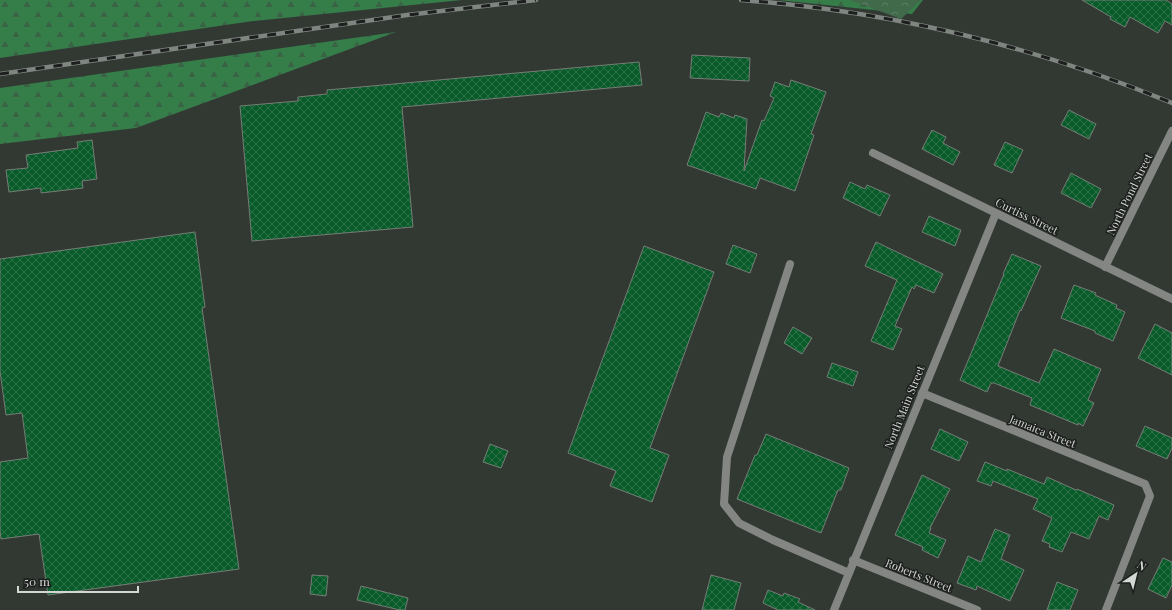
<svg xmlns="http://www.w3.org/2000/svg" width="1172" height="610" font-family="'Playfair Display',serif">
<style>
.forest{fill:url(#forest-firs)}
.park{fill:url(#park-crowns)}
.building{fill:url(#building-cross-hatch);stroke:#757d76}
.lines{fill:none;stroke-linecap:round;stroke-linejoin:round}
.lane{stroke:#838683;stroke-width:8}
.street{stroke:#838683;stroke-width:8}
.rail-casing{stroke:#7f8580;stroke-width:4.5}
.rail{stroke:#1c1f1d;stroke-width:3;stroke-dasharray:9;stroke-linecap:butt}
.labels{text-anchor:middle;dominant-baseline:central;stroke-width:3;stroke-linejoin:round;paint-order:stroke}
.street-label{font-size:11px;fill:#d4d8d4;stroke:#1c1f1d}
</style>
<defs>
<pattern id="forest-firs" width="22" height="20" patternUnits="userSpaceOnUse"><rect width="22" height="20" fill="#357d49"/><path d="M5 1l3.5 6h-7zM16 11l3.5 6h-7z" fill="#3a6245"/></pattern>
<pattern id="park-crowns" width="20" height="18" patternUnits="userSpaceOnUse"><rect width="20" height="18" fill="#416a4a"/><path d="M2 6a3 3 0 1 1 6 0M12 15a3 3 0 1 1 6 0" fill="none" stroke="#5c7f63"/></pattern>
<pattern id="building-cross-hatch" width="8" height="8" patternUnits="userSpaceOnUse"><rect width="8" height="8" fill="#0a5b2a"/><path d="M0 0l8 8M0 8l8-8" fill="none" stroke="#2d7248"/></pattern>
</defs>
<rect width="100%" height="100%" fill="#323933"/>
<path class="forest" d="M0,0H462L253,21L0,58Z
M778,0H923L912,14Z
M396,32L136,128L0,144V88Z"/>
<path class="park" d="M850,0H921L901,19Z"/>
<path class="building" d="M1082,0H1166L1172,4V25L1165,21L1158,33L1130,17L1125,27L1110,19L1111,17Z
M692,55L750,58L749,81L690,78Z
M639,62L642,85L402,107L413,227L252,241L240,106L298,101V97L327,94V90Z
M791,80L826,92L811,134L814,135L795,191L760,178L756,189L687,165L706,112L719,117L721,113L734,118L735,115L747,119L744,171L762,120L764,121L774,98L770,96L775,82L789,87Z
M1069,110L1096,124L1089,139L1061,125Z
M932,130L946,137L943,143L960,152L953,165L922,149Z
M92,140L97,179L82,181L83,188L41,193V188L9,192L6,170L28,168L26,155L78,148L77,142Z
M1005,142L1023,150L1012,173L994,165Z
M1071,173L1101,189L1091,208L1061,193Z
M850,182L865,189L867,185L890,195L880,216L843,198Z
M929,216L961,230L955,246L922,232Z
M195,232L205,307L202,308L239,569L48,595L39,534L1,539L0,530V462L28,458L22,413L6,415L0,371V259Z
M876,242L943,274L934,293L916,285L914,289L912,287L895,326L902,329L893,350L871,341L897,280L865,266Z
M733,245L757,254L750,273L726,264Z
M644,246L714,272L650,448L669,455L652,502L610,486L616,471L568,453Z
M1012,254L1041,266L1021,311L1020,310L998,366L1039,383L1054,349L1101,369L1088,400L1094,403L1083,426L1078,423V425L1030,405L1032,398L994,383H991L987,392L960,380L1004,274H1003Z
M1074,285L1096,293L1095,295L1117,305L1116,308L1125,312L1113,341L1095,333V331L1061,318Z
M1155,324L1172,333V375L1138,358Z
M793,327L812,338L802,354L784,343Z
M832,363L858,372L853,386L827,377Z
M1145,426L1172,438V448L1167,459L1136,446Z
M940,429L968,442L959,461L931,449Z
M766,434L849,468L841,490H838L821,533L737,499L755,455H757Z
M490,444L508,451L501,468L483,462Z
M985,462L1007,471V469L1044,484L1047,477L1076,490L1077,489L1114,505L1108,520L1099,516L1089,539L1071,532L1062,552L1049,547L1050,544L1042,541L1052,518L1033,509L1038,499L993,481L991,486L977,481Z
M922,475L950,489L930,528H931L929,533L946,540L938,558L922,550L923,547L895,535Z
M995,529L1010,535L1001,559L1024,570L1010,601L977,586L976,590L957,583L968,556L981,562Z
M1163,558L1172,562V585L1166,598L1148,589Z
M312,575L328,576L326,596L310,594Z
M711,575L741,583L734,610H702Z
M1057,582L1078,590L1070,610H1047Z
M361,586L408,598L405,610H400L357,600Z
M768,590L783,596L784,593L800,599L798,602L815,610H778L763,603Z"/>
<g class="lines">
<path class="lane" d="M790,264L727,457L724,504L739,523L773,540L849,573"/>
<path class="street" d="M873,153L1172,299
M1105,267L1172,131
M922,393L1145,484L1150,496L1106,610
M853,560L977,610
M834,610L996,213"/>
<g class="rail-casing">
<path id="rail" d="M741,0C890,11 1034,46 1172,103
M0,74L407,15L536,0"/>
</g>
<use href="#rail" class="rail"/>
</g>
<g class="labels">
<g class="street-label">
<text transform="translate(1129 194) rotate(-64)">North Pond Street</text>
<text transform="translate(1027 216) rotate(26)">Curtiss Street</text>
<text transform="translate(904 407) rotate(-68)">North Main Street</text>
<text transform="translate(1043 431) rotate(22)">Jamaica Street</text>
<text transform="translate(919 575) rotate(22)">Roberts Street</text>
</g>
</g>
<g transform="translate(1136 574) rotate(35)" stroke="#1c1f1d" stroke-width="3" paint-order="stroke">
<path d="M0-3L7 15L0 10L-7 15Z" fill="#d4d8d4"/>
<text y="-6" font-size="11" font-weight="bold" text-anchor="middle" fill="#d4d8d4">N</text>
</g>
<path d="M18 586v6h120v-6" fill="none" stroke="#d4d8d4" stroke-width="2"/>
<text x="24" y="586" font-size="12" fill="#d4d8d4" stroke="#1c1f1d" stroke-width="3" paint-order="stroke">50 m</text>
</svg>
